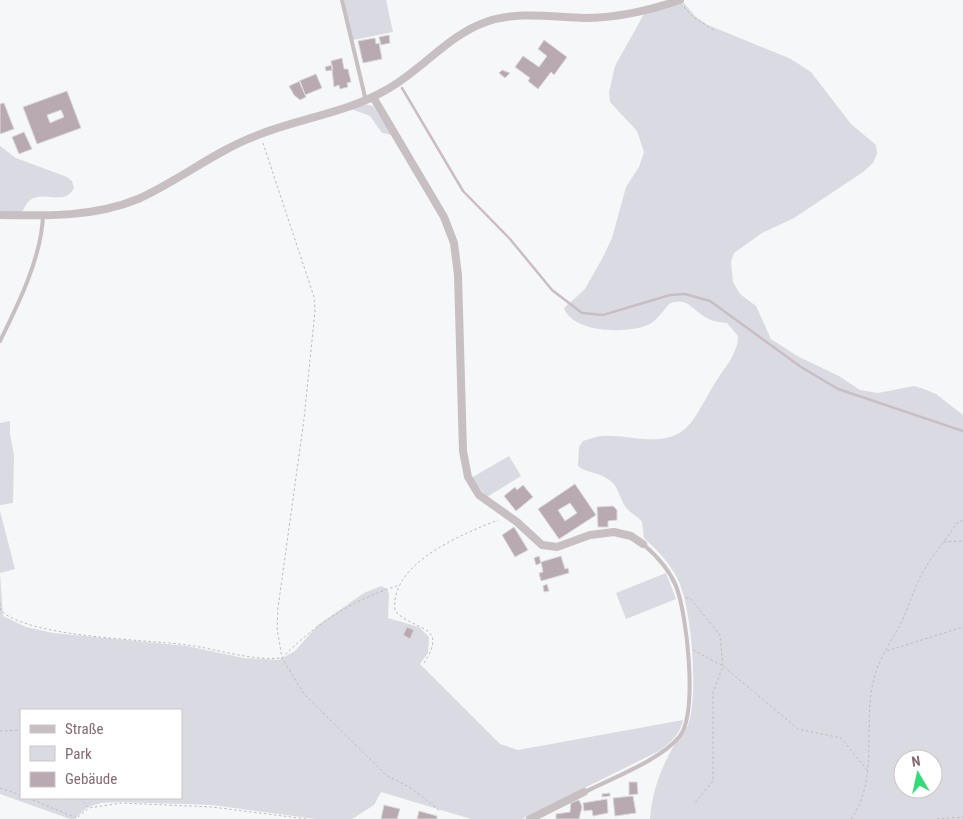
<svg xmlns="http://www.w3.org/2000/svg" width="963" height="819" font-family="'Roboto Condensed',sans-serif">
<style>
.green{fill:#dadbe2;fill-rule:evenodd}
.lines{fill:none;stroke-linecap:round;stroke-linejoin:round}
.stream{stroke:#cbbdc5;stroke-width:2.5}
.building{fill:#b8aab0;stroke:#d8d9da;fill-rule:evenodd}
.path{stroke:#bfbabc;stroke-width:1;stroke-dasharray:2.5 2.5;stroke-linecap:butt}
.lane{stroke:#c7bfc2;stroke-width:4}
.street{stroke:#c7bfc2;stroke-width:8}
</style>
<rect width="100%" height="100%" fill="#f5f7f8"/>
<path class="green" d="M344,0H386L393,32L353,40Z
M684,3L696,17L708,25L791,59L811,72L851,124L876,145L877,154L873,163L863,172L794,218L762,233L734,253L731,262L733,282L740,294L756,306L771,339L799,357L839,376L860,390L878,393L914,386L924,389L936,394L963,415V819H650C652,792 660,771 673,747C677,739 684,734 688,725C699,697 692,602 676,576C668,561 656,549 644,538L642,522C638,516 629,513 625,506C618,495 619,485 606,478C597,472 584,472 578,466L579,447L583,441C589,439 595,437 601,436C629,434 663,449 686,428C698,416 706,397 715,383C724,368 738,354 738,336L727,323C722,322 716,322 711,320C694,314 689,295 669,304C663,311 658,319 650,324C630,334 573,334 564,308L585,289L603,257L612,238L626,187L639,167L644,152L637,131L610,102L609,92L615,66L644,14ZM903,759H933V789H903Z
M365,104L373,106L392,135L382,133L370,116L351,109Z
M0,146L16,158L67,177L72,181L74,188C65,207 43,189 29,201C26,204 24,209 22,212H0Z
M10,421V434L14,455L13,503L0,505V423Z
M509,456L521,476L487,497L471,478Z
M0,511L15,569L0,573L3,616L26,627L53,633L187,646L244,658L279,660L295,651L318,625L364,593L381,586L387,589L389,594L388,618L419,627L429,637L428,653L420,664L500,744L518,750L683,720C680,735 671,742 659,751L522,819H471L381,792L374,805L352,819H316L212,805L121,802L101,803L88,807L74,819H70L0,794ZM21,710H181V798H21Z
M666,573L676,599L626,619L616,593Z"/>
<g class="lines">
<path class="stream" d="M402,88L463,191L510,239L552,290L582,313L603,315L670,295L685,294L710,301L801,367L838,389L963,431"/>
</g>
<path class="building" d="M389,35L390,43L381,45L379,37Z
M375,38L376,44L379,43L382,59L363,63L358,41Z
M544,40L567,57L554,75L551,72L538,89L528,81L530,78L515,67L523,56L539,67L547,56L538,49Z
M342,58L344,69H348L351,82L347,83L348,87L340,89L339,85L334,87L331,61Z
M332,65L333,70L326,71L325,67Z
M502,70L510,73L505,78L499,73Z
M316,74L322,88L305,95L299,81Z
M300,81L306,97L300,100L294,95L289,86Z
M67,91L81,128L37,144L23,107ZM61,110L64,117L50,123L47,115Z
M4,103L14,129L0,134V104Z
M24,132L32,149L19,154L12,137Z
M575,484L596,515L559,539L538,509ZM570,503L577,513L565,521L558,510Z
M523,485L533,497L516,511L504,496L515,487L517,490Z
M613,506L617,510V520L608,521V527H598L597,507Z
M514,527L528,550L515,557L502,535Z
M539,556L541,563L536,565L534,558Z
M561,556L565,569L568,568L569,573L541,581L539,573L543,572L541,562Z
M547,584L549,591L544,592L543,586Z
M407,627L414,630L410,639L403,635Z
M629,782H637L638,794L629,795Z
M610,793V796L602,797V794Z
M633,796L636,813L615,816L613,798Z
M607,799L608,813L593,816L592,810L584,811L583,803Z
M579,800L582,807L579,819H556V814L570,812L571,803Z
M384,805L400,809L397,819H381Z
M419,811L437,816V819H417Z"/>
<g class="lines">
<path class="path" d="M684,7L693,17L715,31
M263,143L314,297L315,311L304,419L278,608L277,628L282,658L304,694L386,775L411,788L440,811
M944,542L963,541
M686,598H690L720,635L723,666L713,693V781L694,804
M0,603L1,611C33,638 143,639 187,645C218,649 250,661 282,658C313,625 356,598 400,585
M693,650L723,666L798,729L841,738L867,770
M887,651L963,627
M424,663C449,624 415,632 395,611C389,563 463,534 498,520
M0,731L21,730
M0,788L21,795
M28,798L79,819
M80,798L89,808
M78,817L89,808L121,803L212,807L307,819
M851,819C880,778 862,724 874,678C879,659 892,640 901,623C908,608 913,592 920,577C930,558 945,541 957,523L963,520
M937,819L963,817"/>
<path class="lane" d="M342,0L366,101
M0,341C18,305 42,256 43,215
M585,792C612,778 661,760 680,736C698,711 687,614 676,586C669,569 657,556 643,544"/>
<path class="street" d="M373,97L444,217L454,243L458,275L463,451L468,477L479,495L517,522L542,545L557,547L590,535L614,532L631,536L643,544
M0,215C46,216 95,217 138,199C180,180 215,151 258,135C301,118 346,113 386,90C421,71 448,35 486,22C516,11 552,17 584,18C617,18 648,11 680,0
M530,819L584,792"/>
</g>
<rect x="20" y="709" width="162" height="90" fill="#ffffff" stroke="#cec3c7"/>
<rect x="30" y="725" width="25" height="8" fill="#c7bfc2" stroke="#cec3c7"/>
<text x="65" y="734" font-size="15" fill="#856873">Straße</text>
<rect x="30" y="746" width="25" height="15" fill="#dadbe2" stroke="#cec3c7"/>
<text x="65" y="759" font-size="15" fill="#856873">Park</text>
<rect x="30" y="772" width="25" height="15" fill="#b8aab0" stroke="#cec3c7"/>
<text x="65" y="784" font-size="15" fill="#856873">Gebäude</text>
<g transform="translate(918 774) rotate(351)"><circle r="24" fill="#ffffff" stroke="#cec3c7"/>
<path d="M0-4L9 19L0 12L-9 19Z" fill="#33db7a"/>
<text y="-8" font-size="14" font-weight="bold" text-anchor="middle" fill="#856873">N</text>
</g>
</svg>
